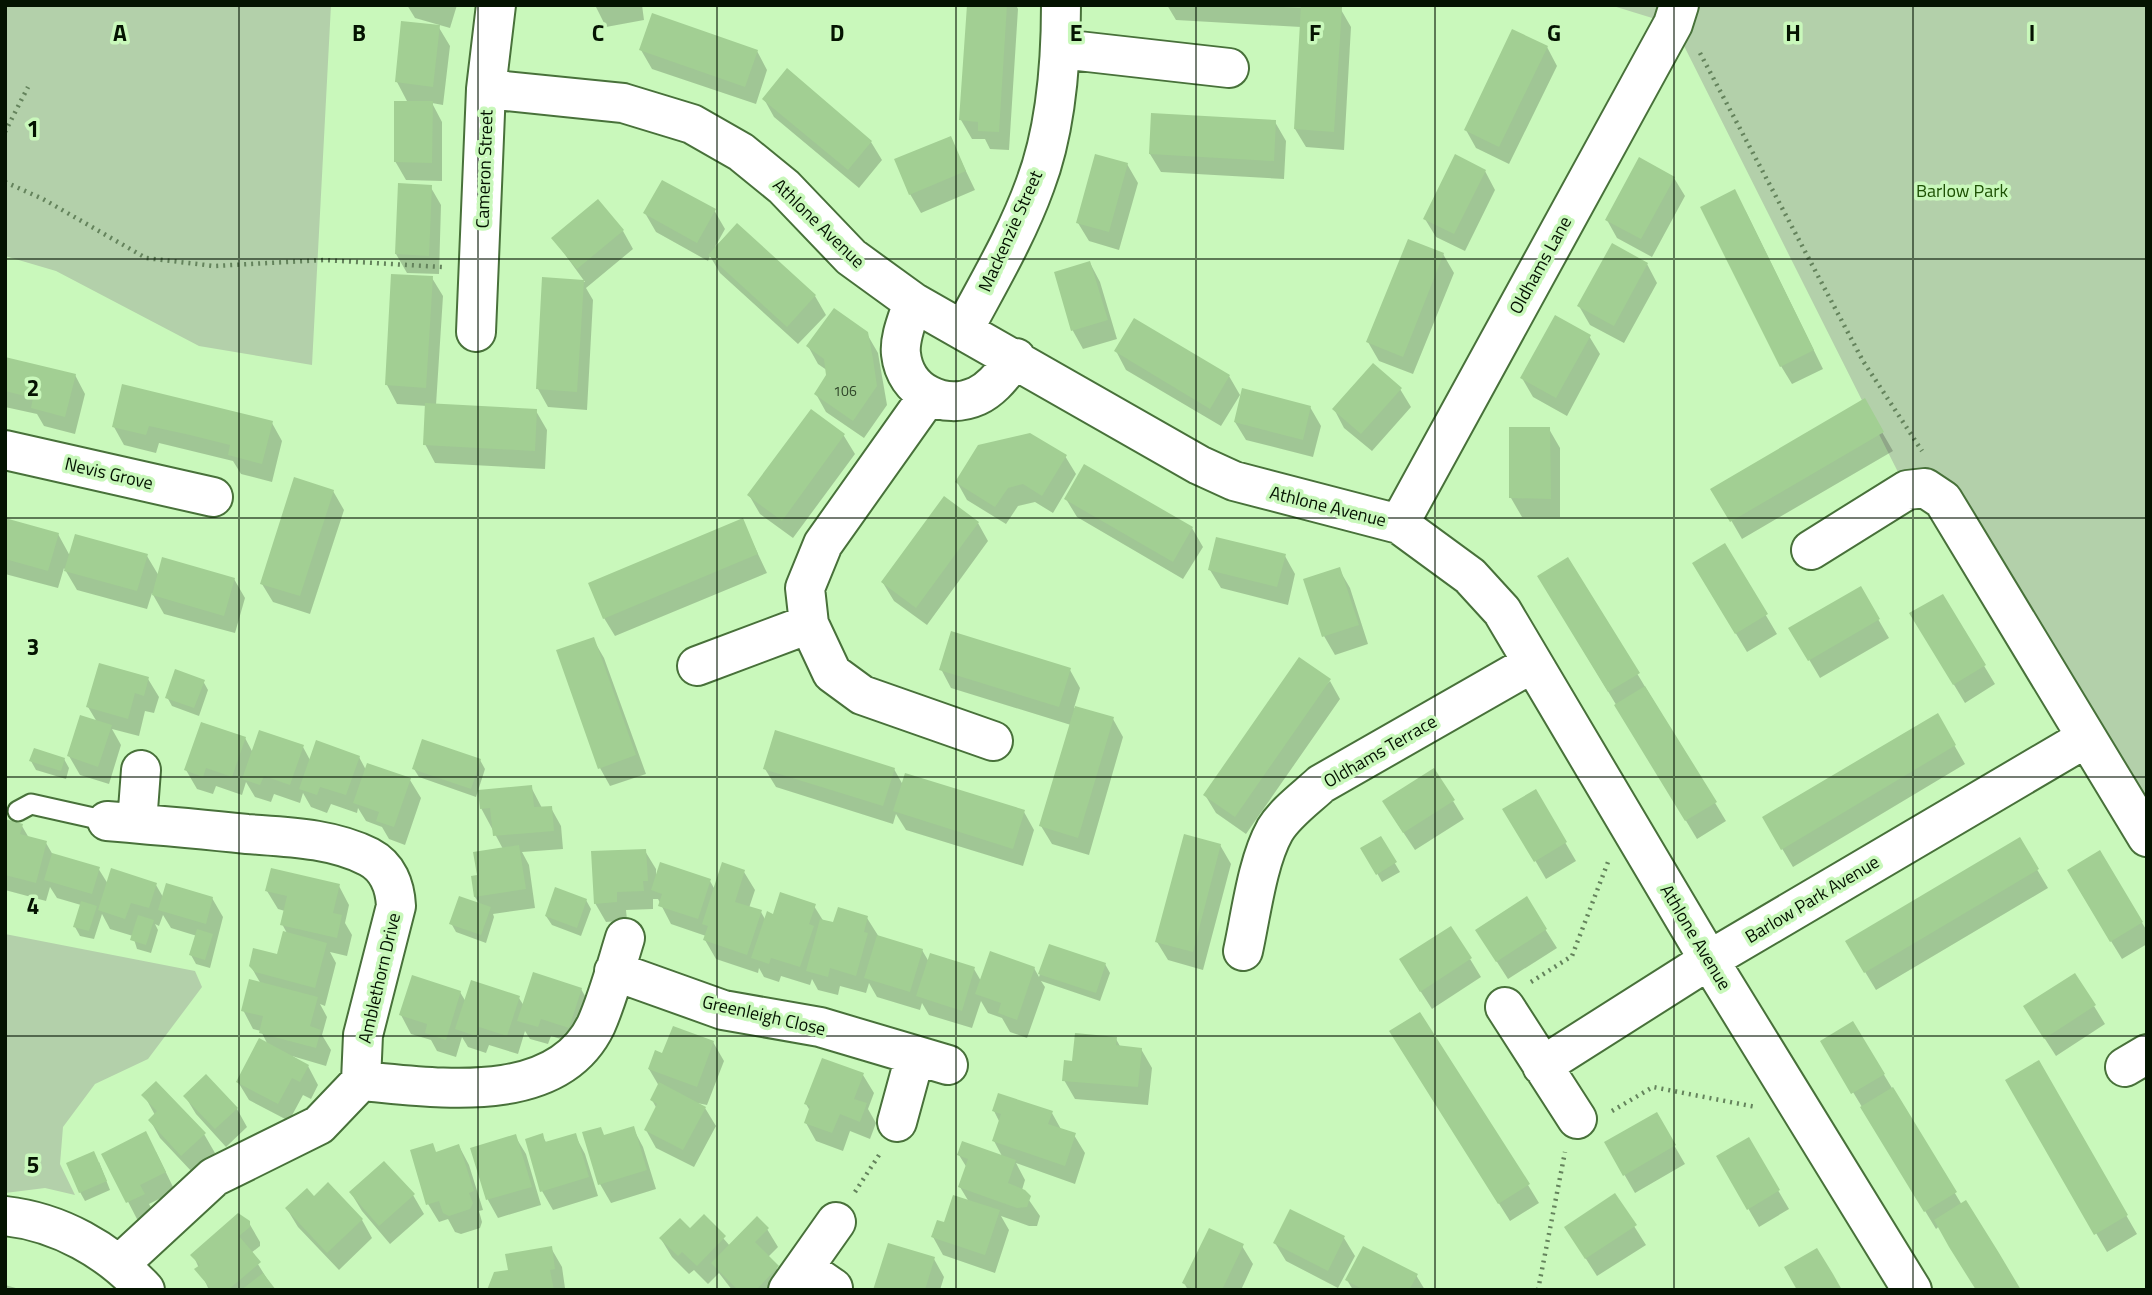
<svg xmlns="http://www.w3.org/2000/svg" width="2152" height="1295" font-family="'Titillium Web',sans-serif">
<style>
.green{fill:#b3d0aa}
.shadow{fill:#0003}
.building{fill:#a2cf93}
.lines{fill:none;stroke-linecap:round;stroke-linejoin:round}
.lane-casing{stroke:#48713a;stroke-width:23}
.street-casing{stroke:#48713a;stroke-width:42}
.path{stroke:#64835c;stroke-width:4.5;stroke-dasharray:2 5;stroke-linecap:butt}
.lane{stroke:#fff;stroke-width:19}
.street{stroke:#fff;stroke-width:38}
.grid{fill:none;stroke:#041301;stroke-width:2;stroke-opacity:0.55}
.labels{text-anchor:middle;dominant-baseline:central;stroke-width:7;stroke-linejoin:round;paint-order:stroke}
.number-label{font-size:14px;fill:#2c4226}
.street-label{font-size:18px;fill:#041301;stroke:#c9f8bb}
.park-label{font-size:18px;fill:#1d5103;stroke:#c9f8bb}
.grid-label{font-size:23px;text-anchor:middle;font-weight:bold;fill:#041301;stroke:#c9f8bb;stroke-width:7;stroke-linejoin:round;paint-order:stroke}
</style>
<rect width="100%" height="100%" fill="#c9f8bb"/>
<path class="green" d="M5,5H331L312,365L199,346L56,271L5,256Z
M1610,5H1667L1662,21Z
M1679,5H2147V837L1943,500L1907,490L1673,24Z
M5,934L195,971L202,987L148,1059L95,1084L63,1127L60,1164L75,1195L45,1188L5,1193Z"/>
<path class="shadow" d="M407,5H457L450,28L415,18Z
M595,5H642L644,20L606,27Z
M968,5H1016L1018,9L1009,150L990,149L985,139H972L961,120Z
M1167,5L1340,8L1351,27L1344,150L1306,147L1295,129L1301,27L1176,20Z
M438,26L450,46L443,105L432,103L442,122V181L406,180L395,161L408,103L397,82Z
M1547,47L1557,66L1509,164L1476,148L1466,130Z
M641,50L757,51L767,70L756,104L652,69Z
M764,99L871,142L882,160L859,188L774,117Z
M1275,122L1286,141L1284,179L1161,172L1150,154Z
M950,138L975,190L921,213L910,194Z
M1127,164L1138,183L1119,250L1089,241L1078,223Z
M1485,171L1495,190L1465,251L1436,237L1425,219Z
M1674,178L1685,196L1652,257L1617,238L1607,220Z
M430,186L441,205L439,274L407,273L396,254Z
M714,210L725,229L715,247L737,225L815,296L826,315L798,344L720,273L710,256L708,261L656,232L645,213Z
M1745,210L1823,369L1792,384L1781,366Z
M623,231L633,249L586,288L593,300L587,410L548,407L538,389L544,279L585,282L553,238Z
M1443,254L1454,273L1413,374L1379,361L1368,342Z
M1090,263L1100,282L1117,339L1083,349L1073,331L1056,273Z
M1647,264L1657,283L1624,343L1590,325L1579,306Z
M432,278L443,296L436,405L536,411L547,430L545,469L435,463L425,444L427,406L397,404L387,385Z
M867,334L878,353L887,405L864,438L826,412L816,394L828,375V371L818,364L808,346Z
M1589,336L1600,354L1567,416L1533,397L1522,378Z
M1116,351L1229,376L1240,395L1221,426L1126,370Z
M5,359L75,375L85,394L75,434L44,426L37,414L5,407Z
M123,386L272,423L282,441L272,482L241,474L233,461L159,443L156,453L124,445L114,427Z
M1400,389L1411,407L1372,451L1344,428L1334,409Z
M1864,401L1893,451L1742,539L1713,489Z
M1310,407L1321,426L1313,457L1246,440L1235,422Z
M811,411L844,436L855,454L793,538L760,514L749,495Z
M1511,429H1549L1560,448V517H1522L1511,498Z
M1065,456L1076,474L1053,513L1035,502L1018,506L1006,524L967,500L957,482Z
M333,491L344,510L310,614L273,602L262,584Z
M1066,499L1192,528L1203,547L1183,579L1077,517Z
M5,520L58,534L70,556H147L159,576L234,579L245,598L235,633L164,614L152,593L147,609L77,590L64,568L58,588L5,574Z
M742,520L767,573L615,636L604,618Z
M978,523L988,541L927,625L894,601L883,583Z
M1724,545L1777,634L1747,652L1705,582Z
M1285,556L1295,574L1288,605L1221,588L1210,570Z
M1568,559L1726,821L1697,839L1550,595Z
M1339,569L1350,588L1368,644L1335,655L1324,636L1305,580Z
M1860,588L1889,638L1820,678L1791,629Z
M1942,596L1995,684L1965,703L1922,632Z
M593,639L604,658L646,774L610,786L600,768Z
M941,669L1070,670L1080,688L1074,708L1113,719L1123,737L1089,855L1052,844L1041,826L1071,725L951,688Z
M148,679L159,697L154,713L145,711L139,736L112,729L121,745L109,784L80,775L69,756L97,722L88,707Z
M203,681L208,690L199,716L172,706L167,697Z
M1330,681L1340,699L1246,834L1216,813L1205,795Z
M1937,715L1965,764L1793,867L1764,818Z
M245,738L253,753L303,747L310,760L359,757L366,770L410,780L421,798L405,845L389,839L382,827L366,821L358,808L357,813L331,804L327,813L311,807L303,793L300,803L274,794L271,802L255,797L246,782L242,795L216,786L213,794L197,789L186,770Z
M64,759L69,768L66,779L36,770L31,761Z
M480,760L485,769L476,797L419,777L414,769Z
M765,769H894L903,785L1024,812L1034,830L1023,866L906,830L896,814L893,824L776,787Z
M531,787L542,808H551L561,826L563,849L522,852L529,865L535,908L493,914L494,917L486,943L456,932L451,923L480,905L475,897L479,876L503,849L481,808Z
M1535,791L1576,861L1546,879L1505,809Z
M1453,801L1464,819L1415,850L1395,820Z
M5,821L22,826L29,838L46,843L53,855L98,868L108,884L156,885L163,897L212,898L223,917L210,968L196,964L191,955L197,936L171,928L163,915L159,926L155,924L158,930L151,953L137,949L133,936L110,929L102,914L94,939L80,936L75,927L81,905L57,898L50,887L46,901L5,890Z
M1380,838L1400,872L1382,882L1363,848Z
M2019,839L2048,888L1876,990L1847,942Z
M1220,845L1231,864L1203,970L1168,960L1157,942Z
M645,851L656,869V878L710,881L715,890L744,872L755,890L749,908L761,912L766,921L814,906L824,922L834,925L867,918L879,937L922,950L929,962L974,969L981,981L1034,968L1039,977L1050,946L1105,964L1110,973L1100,1001L1041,981L1045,987L1027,1038L1010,1032L1002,1018L988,1013L981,1001L972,1028L929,1015L922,1003L920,1010L877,997L869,983L866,993L840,986L838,995L818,990L812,979L810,985L781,976L779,982L764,977L759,968L758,973L716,959L705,940L706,936L671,924L658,899H653V909L626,910L627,920L606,922L595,903Z
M2099,852L2147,931V944L2122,959L2079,889Z
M339,886L349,905L345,923L352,935L347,956L330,952L336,963L325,1006L320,1004L327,1017L322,1035L331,1050L326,1066L292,1056L308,1066L318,1085L311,1099L303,1095L289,1121L249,1100L238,1082L268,1045L261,1031L253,1029L243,1010L261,984L250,965L278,956L288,935L282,924L285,911L278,909L267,891Z
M1526,899L1557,948L1508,979L1488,948Z
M586,900L591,909L581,936L552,925L546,916Z
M1470,959L1481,977L1432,1009L1412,978Z
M581,989L592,1008L580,1045L551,1036L548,1044L530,1039L525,1031L518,1054L489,1045L486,1053L468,1047L462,1037L456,1057L437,1051L431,1040L411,1034L401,1015L460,992L466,1002L519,998L524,1006Z
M2094,1006L2105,1024L2056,1056L2036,1025Z
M1853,1023L1962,1205L1936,1229L1822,1041Z
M1116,1039L1121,1048L1141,1049L1152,1068L1148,1105L1075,1099L1064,1080L1074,1063Z
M713,1042L724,1061L707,1105L697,1103L705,1108L716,1126L694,1167L656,1148L646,1130L657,1109L652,1100L659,1086L649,1069L663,1055Z
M1402,1050L1528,1185L1539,1203L1510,1221Z
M2038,1063L2137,1234L2107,1252L2007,1080Z
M863,1075L874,1093L868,1109L876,1123L870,1139L850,1131L843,1151L816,1141L806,1123L810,1111L806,1104Z
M144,1095L204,1134L215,1153L193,1173L160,1138L150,1120L155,1115Z
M185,1096L237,1109L247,1127L226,1147L196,1114Z
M994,1111L1052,1113L1062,1131L1074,1135L1085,1153L1075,1184L1016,1163L1025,1180L1022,1190L1040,1216L1037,1226H1029L1001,1216L1009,1230L995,1273L943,1255L933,1237L969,1202L960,1187L967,1168L959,1155L1003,1158L994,1141L1000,1123Z
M1656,1114L1685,1164L1635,1193L1606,1143Z
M633,1128L643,1147L656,1189L611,1203L600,1184L605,1137Z
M542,1135L547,1144L575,1135L585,1154L598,1196L553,1210L542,1191Z
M515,1136L526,1154L541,1205L498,1218L488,1200L473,1149Z
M1748,1139L1789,1209L1759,1227L1718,1157Z
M459,1146L469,1165L483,1210L479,1211L482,1222L480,1228L461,1234L455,1232L448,1219L439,1222L428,1204L437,1153Z
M156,1152L175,1191L149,1204L154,1213L138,1221L104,1155Z
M99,1162L110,1190L85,1201L80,1192Z
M351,1193L413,1195L424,1214L390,1244L362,1211Z
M1615,1196L1646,1245L1597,1276L1577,1245Z
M314,1199L362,1220L372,1238L339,1270L298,1227L287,1209Z
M1291,1211L1344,1238L1355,1256L1338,1288L1286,1261L1275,1243Z
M704,1216L730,1246L767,1229L778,1247L768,1257L789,1285L784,1290H732L719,1273L708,1284L694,1270L689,1274L672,1257L661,1239L690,1231Z
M249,1223L260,1242V1246L251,1253L274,1290H209L193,1255Z
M1242,1246L1253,1264L1241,1290H1188L1184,1283Z
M551,1248L562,1267L565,1288L489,1290L495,1274L510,1271Z
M934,1259L944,1277L940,1290H875Z
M1416,1275L1425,1290H1353L1347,1280Z
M5,1285L23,1290H5Z"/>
<path class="building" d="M967,5H1007L999,132L978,131V122L959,120Z
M1301,5L1342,7L1334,132L1294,129Z
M652,13L758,50L745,87L639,50Z
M401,21L440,25L433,87L395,82Z
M1512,29L1548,46L1499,147L1464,130Z
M787,68L872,141L848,170L762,99Z
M394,101H433L432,163L394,162Z
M1151,113L1276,120L1274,161L1149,154Z
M951,136L966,171L909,195L894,159Z
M1095,154L1128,163L1109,232L1076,223Z
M1455,154L1486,170L1454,234L1423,219Z
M1639,157L1675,177L1641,239L1605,220Z
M662,180L716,209L697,243L643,213Z
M398,183L432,185L429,256L395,254Z
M1735,189L1814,350L1780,367L1700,207Z
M598,199L624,230L577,269L551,238Z
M737,223L816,295L787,327L708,255Z
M1408,239L1444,253L1403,357L1366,342Z
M1612,243L1648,263L1614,326L1577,306Z
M1090,261L1108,320L1071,331L1054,272Z
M391,274L433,276L426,388L385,385Z
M542,277L584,280L577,392L536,389Z
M834,308L868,332L873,359L877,386L853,421L814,394L826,375L824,359L806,346Z
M1555,315L1591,335L1556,398L1520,378Z
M1134,318L1230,375L1210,409L1114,351Z
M5,357L76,374L65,417L31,408L33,398L5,391Z
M1373,363L1402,388L1361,434L1332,409Z
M122,384L273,421L262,464L228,455L230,445L190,435L149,426L146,435L112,427Z
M1242,388L1311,406L1303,440L1234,422Z
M1865,398L1884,432L1730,522L1710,489Z
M425,403L537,409L535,451L423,445Z
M811,409L845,434L782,521L747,495Z
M1509,427H1550L1551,499L1509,498Z
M1030,433L1067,455L1042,496L1023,484L1008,488L995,507L955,482L978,445Z
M1084,464L1193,527L1173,562L1064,499Z
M294,477L334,490L300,596L260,584Z
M944,496L979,522L916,608L881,582Z
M5,518L59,533L48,571L5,559Z
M743,518L758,554L603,619L588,583Z
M75,534L148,554L137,591L64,571Z
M1216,537L1286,554L1277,587L1208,570Z
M1725,543L1768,614L1735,634L1692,563Z
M162,557L235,578L224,616L152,595Z
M1568,557L1640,673L1608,692L1537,576Z
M1340,567L1359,625L1322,637L1303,579Z
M1861,586L1880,619L1808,661L1788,628Z
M1943,594L1986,665L1953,685L1909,613Z
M951,631L1071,668L1059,707L939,670Z
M594,637L636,755L598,769L556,650Z
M1299,657L1331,679L1235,817L1203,795Z
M99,663L149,677L144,696L135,693L128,719L86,707Z
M175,669L205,680L194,708L165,698Z
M1645,686L1717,802L1685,821L1614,705Z
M1075,706L1114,717L1078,838L1039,826Z
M1938,713L1956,745L1781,850L1762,817Z
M80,715L112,725L98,767L67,756Z
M201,722L246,737L232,777L206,768L203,777L184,770Z
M259,730L304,745L290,785L264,776L260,785L242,779Z
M775,730L895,768L883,806L763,769Z
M422,739L481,759L471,789L412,769Z
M316,740L360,756L346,795L320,787L317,795L299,789Z
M34,748L65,758L61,771L29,761Z
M367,763L411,778L394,827L376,821L379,812L353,803Z
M1434,768L1455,800L1403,833L1382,801Z
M905,773L1025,810L1013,849L893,811Z
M532,785L534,807L552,806L554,831L493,836L490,808L480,809L478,790Z
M1536,789L1567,842L1534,862L1502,809Z
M5,819L23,824L20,834L47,841L36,883L5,875Z
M1184,834L1221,844L1193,952L1155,942Z
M1381,836L1397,862L1376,875L1360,848Z
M2020,837L2039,869L1864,973L1845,941Z
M519,845L526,889L474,897L471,876L477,875L473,852Z
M646,849L648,881H643L644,891L617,892V902L594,904L591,851Z
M2100,850L2143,922L2110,942L2067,870Z
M52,853L100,867L92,894L44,880Z
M660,862L711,879L698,919L658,906L662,894L651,890Z
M722,862L745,870L735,902L762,910L747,955L703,940L708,926L702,924Z
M111,868L157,883L149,908L131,903L125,919L98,910Z
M271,868L340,884L333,913L342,915L337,938L280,925L287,896L265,891Z
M166,883L213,897L206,924L158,910Z
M555,887L587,899L577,928L545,916Z
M780,892L816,904L809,924L814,926L800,967L771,958L769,964L751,958L767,911L773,914Z
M459,896L491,907L481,935L449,924Z
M1527,896L1547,929L1496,962L1475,930Z
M81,901L97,906L89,931L73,927Z
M838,907L868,916L864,932L868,933L856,976L830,968L828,977L806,971L820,919L833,922Z
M138,915L154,920L146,945L130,940Z
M1451,926L1472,958L1420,992L1399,959Z
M197,929L213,934L205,960L189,955Z
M283,931L327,943L315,988L255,972L249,966L253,948L277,954Z
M877,935L923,949L910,992L864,978Z
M1049,944L1106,963L1096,993L1038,974Z
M990,951L1035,967L1017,1020L998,1013L1001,1003L975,994Z
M930,953L975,967L962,1011L916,996Z
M533,972L582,988L569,1028L541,1019L538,1027L517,1021Z
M2075,973L2096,1005L2044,1039L2023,1006Z
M412,975L461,991L446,1040L425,1033L427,1024L399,1015Z
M249,979L318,997L310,1026L321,1030L316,1048L259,1033L263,1016L241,1011Z
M471,980L520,996L507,1036L479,1027L476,1036L455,1029Z
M1420,1012L1530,1184L1498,1204L1389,1031Z
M1853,1021L1885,1074L1851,1094L1820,1041Z
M673,1026L714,1041L697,1087L648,1069L655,1050L662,1053Z
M1075,1033L1117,1037L1116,1045L1142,1048L1138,1087L1062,1081L1064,1060L1072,1061Z
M259,1038L309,1065L300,1082L292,1078L278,1104L236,1082Z
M822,1058L864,1073L854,1099L867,1103L860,1122L840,1114L832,1133L804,1123L810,1106L804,1104Z
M2039,1060L2128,1215L2094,1235L2005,1080Z
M206,1074L238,1108L215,1129L183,1096Z
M156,1081L206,1133L181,1156L148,1120L157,1111L141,1095Z
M659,1082L706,1107L683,1150L644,1130L657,1104L650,1100Z
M1893,1087L1957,1192L1924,1212L1860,1107Z
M998,1093L1053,1111L1048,1124L1076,1133L1065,1166L992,1141L1001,1114L992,1111Z
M1657,1112L1676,1145L1623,1176L1604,1142Z
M634,1126L647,1170L598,1185L582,1132L601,1127L604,1135Z
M146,1131L166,1172L140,1185L145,1194L126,1203L101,1154Z
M543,1133L545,1142L576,1133L589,1177L540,1192L525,1139Z
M516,1134L532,1187L486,1200L470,1148Z
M1749,1137L1780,1190L1747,1210L1716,1156Z
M962,1141L1016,1160L1008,1183L1025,1190L1031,1196L1027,1207L1017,1208L958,1187L968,1159L957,1155Z
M433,1143L436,1152L459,1144L474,1191L469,1193L473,1203L470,1209L449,1216L443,1213L439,1201L426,1205L410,1150Z
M94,1151L107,1181L79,1193L66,1163Z
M384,1161L415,1194L379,1226L349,1192Z
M328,1182L363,1219L327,1253L285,1208L307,1188L314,1196Z
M1615,1193L1637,1225L1585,1259L1564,1227Z
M953,1195L1000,1210L985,1255L931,1237L937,1220L944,1222Z
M1966,1200L1999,1253L2021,1290H1976L1949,1247L1934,1220Z
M1290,1209L1345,1236L1328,1271L1273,1243Z
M238,1213L250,1221V1227L239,1236L261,1262L228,1290H212L194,1269L200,1265L190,1255Z
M704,1214L726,1236L697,1266L682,1252L678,1256L659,1238L680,1218L690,1228Z
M757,1216L769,1228L755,1242L779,1266L756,1290H738L711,1263Z
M1209,1228L1244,1244L1222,1290H1196L1182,1283Z
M888,1243L935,1257L925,1290H873Z
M552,1246L555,1269L550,1270L554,1290H487L494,1272L508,1270L505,1254Z
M1363,1246L1418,1274L1409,1290H1364L1345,1280Z
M1817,1248L1833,1274L1842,1290H1797L1784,1267Z
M263,1273L276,1290H241Z"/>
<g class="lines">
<g class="lane-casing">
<path id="lane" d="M18,811L31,804L107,821"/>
</g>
<g class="street-casing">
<path id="street" d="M1061,49L1229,68
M486,89L623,103L692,124L741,152L784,187L851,257L913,302L1199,465L1234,481L1399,524L1470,576L1502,611L1709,960L1912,1290
M913,302C908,318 899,338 901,354C905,392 944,411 977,396C994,388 1004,372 1016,358
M964,329C989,282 1017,235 1035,185C1056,130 1061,64 1061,5
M476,332L486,89L496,5
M928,396L823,544L805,588L809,624L832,673L862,695L993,741
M5,450L213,497
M1399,524L1673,24L1679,5
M1811,550L1907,490L1925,488L1943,500L2147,837
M697,666L809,624
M107,821C154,825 200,829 247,834C287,837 332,838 369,857C388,867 395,886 396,906L363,1035L361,1081L319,1125L214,1177L121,1263
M137,823L141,770
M1243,951C1251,915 1257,862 1275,830C1286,812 1306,798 1321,784L1531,664
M614,971L723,1010L820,1027L948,1065
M1505,1007L1577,1119
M1542,1066L1709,960L2086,738
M2125,1067L2147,1054
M361,1081C434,1087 556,1108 596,1025C608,998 616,967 625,938
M897,1122L915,1056
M5,1216C59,1222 109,1250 145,1290
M804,1268L833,1288
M788,1290L836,1222"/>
</g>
<path class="path" d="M1700,53L1863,361L1922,451
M5,132L28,87
M5,182L43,199L146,258L214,266L324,260L442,267
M1531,982L1572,956L1608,862
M1612,1111L1653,1087L1756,1107
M855,1192L881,1152
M1538,1290L1565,1152"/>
<use href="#lane" class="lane"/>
<use href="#street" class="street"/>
</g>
<path class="grid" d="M239,5V1290M478,5V1290M717,5V1290M956,5V1290M1196,5V1290M1435,5V1290M1674,5V1290M1913,5V1290M5,259H2147M5,518H2147M5,777H2147M5,1036H2147"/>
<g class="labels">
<g class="number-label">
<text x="845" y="390">106</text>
</g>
<g class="street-label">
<text transform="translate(484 169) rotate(-88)">Cameron Street</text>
<text transform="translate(819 223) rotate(44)">Athlone Avenue</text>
<text transform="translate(1010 231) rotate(-66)">Mackenzie Street</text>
<text transform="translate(1540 265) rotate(-61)">Oldhams Lane</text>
<text transform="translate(109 473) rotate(13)">Nevis Grove</text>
<text transform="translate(1328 506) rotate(14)">Athlone Avenue</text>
<text transform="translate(1380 751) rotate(-30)">Oldhams Terrace</text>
<text transform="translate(1812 899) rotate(-31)">Barlow Park Avenue</text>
<text transform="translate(1696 937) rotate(59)">Athlone Avenue</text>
<text transform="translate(379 978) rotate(-77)">Amblethorn Drive</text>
<text transform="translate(764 1015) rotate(13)">Greenleigh Close</text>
</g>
<g class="park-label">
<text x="1962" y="190">Barlow Park</text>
</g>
</g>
<g class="grid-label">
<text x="120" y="41">A</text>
<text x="359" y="41">B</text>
<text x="598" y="41">C</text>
<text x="837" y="41">D</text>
<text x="1076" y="41">E</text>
<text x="1315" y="41">F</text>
<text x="1554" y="41">G</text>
<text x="1793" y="41">H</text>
<text x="2032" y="41">I</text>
<text x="33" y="137">1</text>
<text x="33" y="396">2</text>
<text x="33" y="655">3</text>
<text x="33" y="914">4</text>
<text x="33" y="1173">5</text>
</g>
<rect width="2152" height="1295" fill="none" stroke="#041301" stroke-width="14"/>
</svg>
